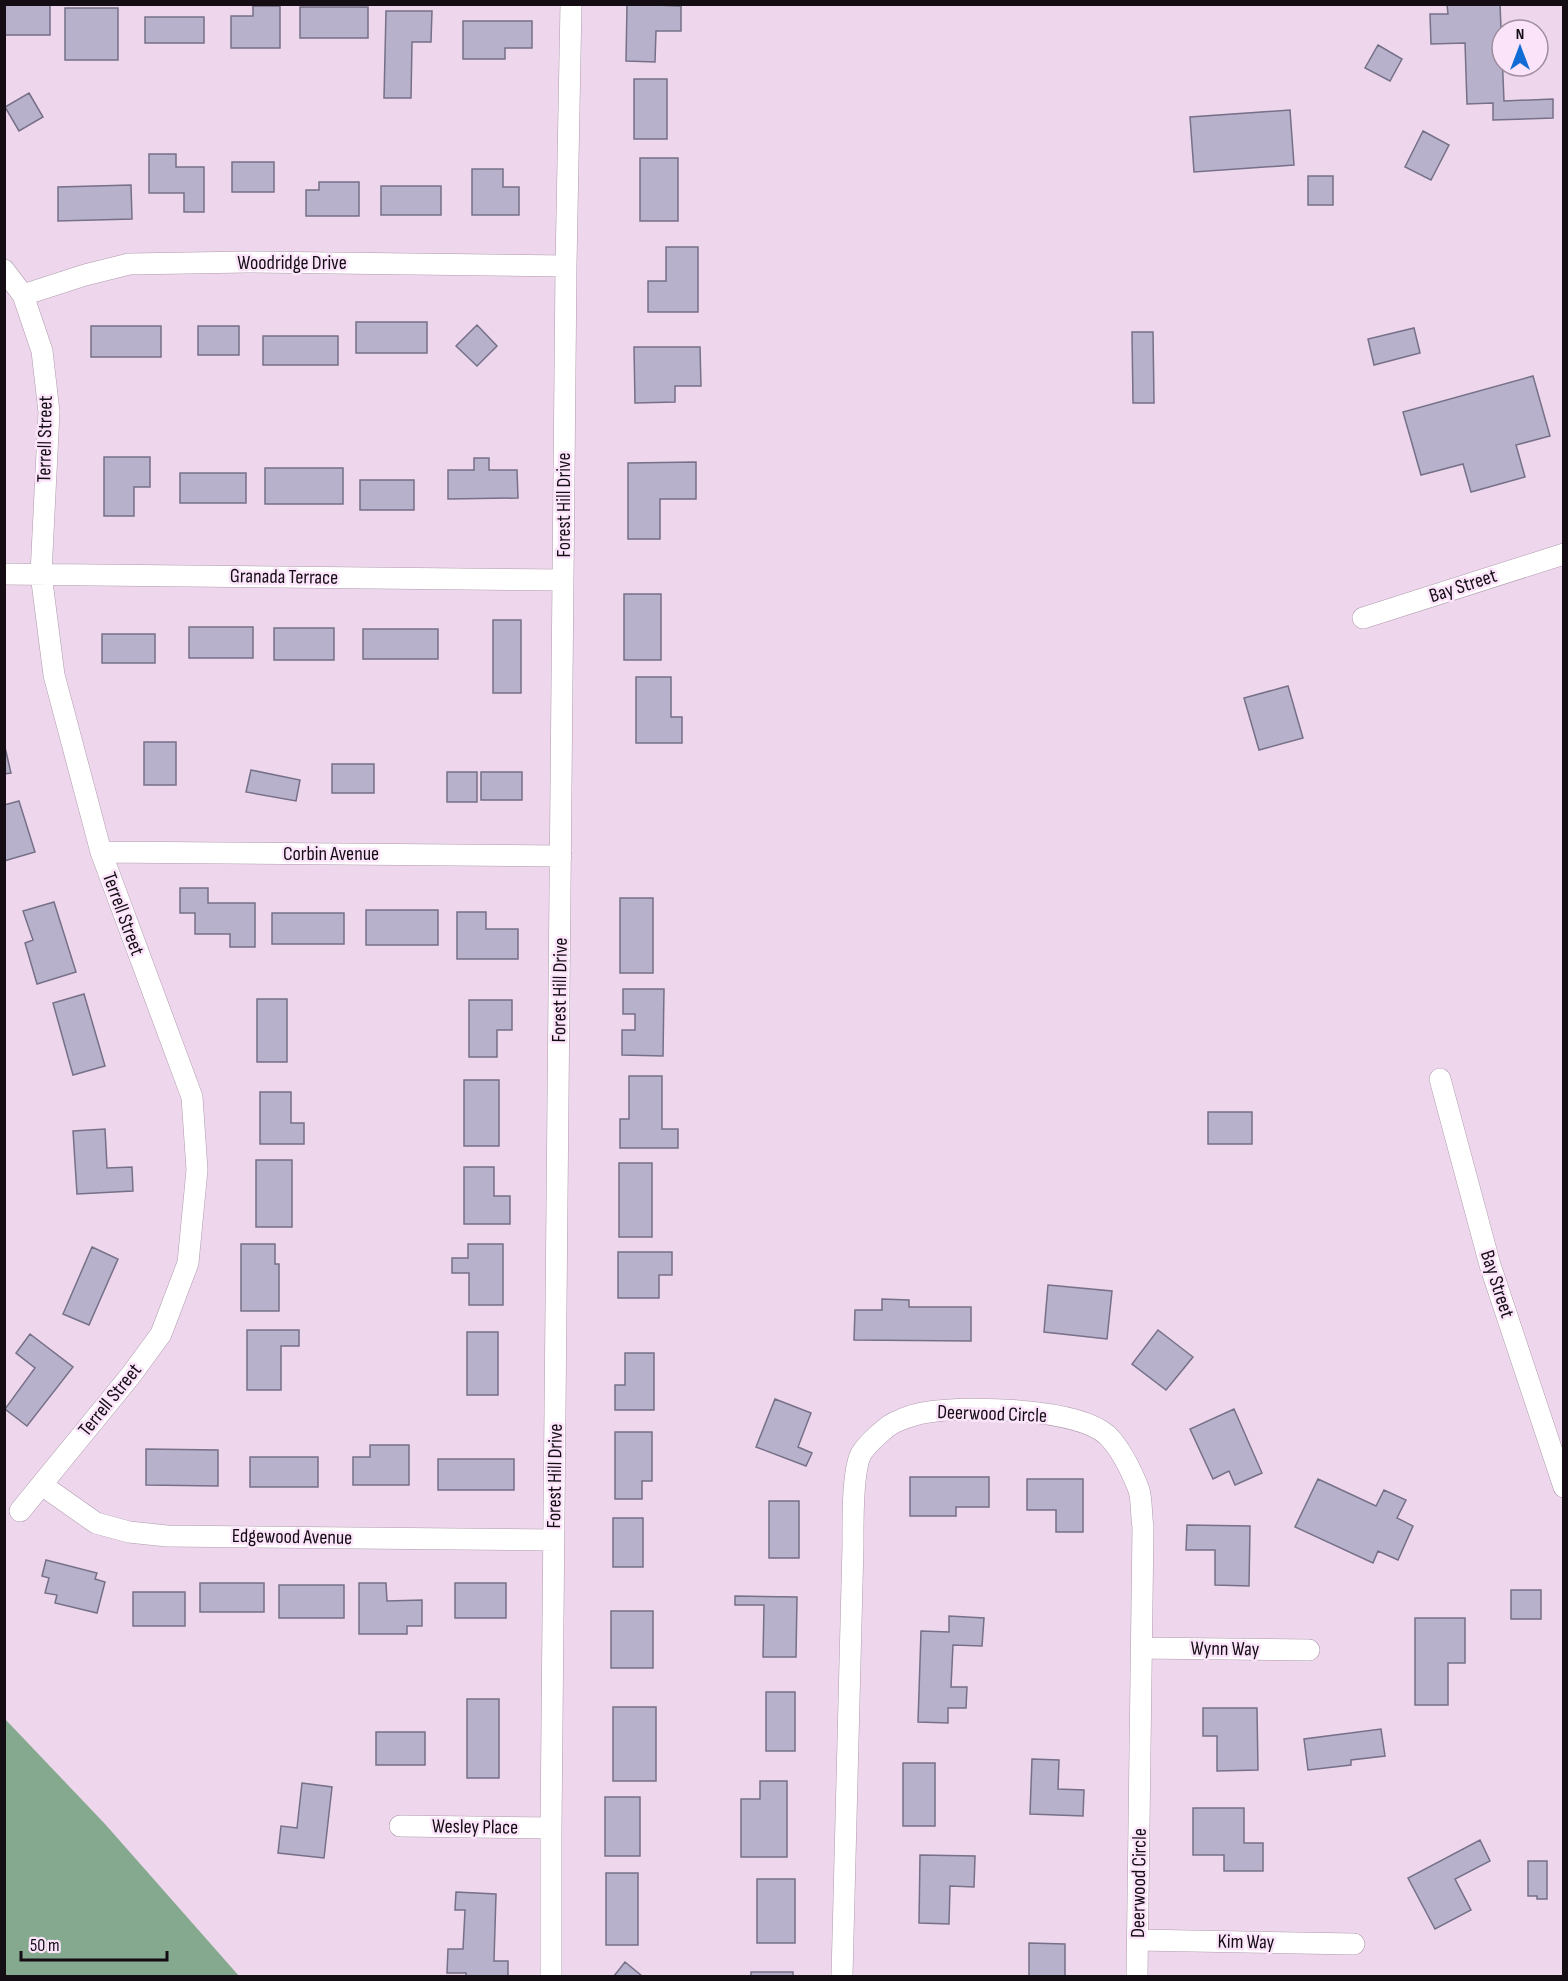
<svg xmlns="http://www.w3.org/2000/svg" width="1568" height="1981" font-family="'Sofia Sans Condensed',sans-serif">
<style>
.forest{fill:#85a98e}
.building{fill:#b7b1cb;stroke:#767088;stroke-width:1.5}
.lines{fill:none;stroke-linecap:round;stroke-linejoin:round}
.minor-casing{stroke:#af9aad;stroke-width:22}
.minor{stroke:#fff;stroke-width:21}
.labels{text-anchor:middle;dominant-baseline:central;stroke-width:5;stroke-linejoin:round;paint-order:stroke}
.street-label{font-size:20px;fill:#140d14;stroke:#fbe4fa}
</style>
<rect width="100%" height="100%" fill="#eed7ec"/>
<path class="forest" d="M5,1719L105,1824L239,1976H5Z"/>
<path class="building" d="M4,4H50V35H4Z
M627,4L681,6V31H656L655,62L626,61Z
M1447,4H1500L1504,101L1553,99V118L1493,120V103L1467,104L1465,43L1431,44L1430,14H1448Z
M253,6H280V48H231V16H253Z
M300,7H368V38H300Z
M65,8H118V60H65Z
M386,11H432L431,42H412L411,98H384Z
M145,17H204V43H145Z
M463,21H532V48H505V59H463Z
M1378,45L1402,59L1390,81L1365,68Z
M634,79H667V139H634Z
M29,93L43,117L19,131L5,107Z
M1290,110L1294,165L1194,172L1190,117Z
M1423,131L1449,145L1431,180L1405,167Z
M149,154H176V167H204V212H184V193H149Z
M640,158H678V221H640Z
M232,162H274V192H232Z
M472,169H503V187H519V215H472Z
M1308,176H1333V205H1308Z
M319,182H359V216H306V190H319Z
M131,185L132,219L58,221V187Z
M381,186H441V215H381Z
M666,247H698V312H648V281H666Z
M356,322H427V353H356Z
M477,325L497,346L477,366L456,346Z
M91,326H161V357H91Z
M198,326H239V355H198Z
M1414,328L1420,353L1374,365L1368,339Z
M1132,332H1153L1154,403H1133Z
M263,336H338V365H263Z
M634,347H700L701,386H675V402L635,403Z
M1533,376L1550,436L1516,445L1525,477L1471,492L1463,464L1421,475L1403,412Z
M104,457H150V487H134V516H104Z
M474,458H489V470H517L518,498L448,499V470H474Z
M696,462V499H660V539H628V463Z
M265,468H343V504H265Z
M180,473H246V503H180Z
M360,480H414V510H360Z
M624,594H661V660H624Z
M493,620H521V693H493Z
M189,627H253V658H189Z
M274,628H334V660H274Z
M363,629H438V659H363Z
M102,634H155V663H102Z
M636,677H671V717H682V743H636Z
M1288,686L1303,738L1259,750L1244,698Z
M144,742H176V785H144Z
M4,743L11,773L4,774Z
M332,764H374V793H332Z
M251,770L300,780L296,801L246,792Z
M447,772H477V802H447Z
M481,772H522V800H481Z
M19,801L35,852L4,861V805Z
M180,888H208V903H255V947H230V934H195V913H180Z
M620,898H653V973H620Z
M54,902L76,972L37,984L25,943L33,940L23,911Z
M366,910H438V945H366Z
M457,912H486V929H518V959H457Z
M272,913H344V944H272Z
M623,989H664L663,1056L622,1055V1030H635V1014H623Z
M84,994L105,1066L73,1075L53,1003Z
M257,999H287V1062H257Z
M469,1000H512V1030H497V1057H469Z
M629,1076H662V1129H678V1148H620V1119H629Z
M464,1080H499V1146H464Z
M260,1092H291V1123H304V1144H260Z
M1208,1112H1252V1144H1208Z
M105,1129L107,1168L132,1167L133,1191L77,1194L73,1131Z
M256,1160H292V1227H256Z
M619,1163H652V1237H619Z
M464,1167H494V1196H510V1224H464Z
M241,1244H275V1264H279V1311H241Z
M468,1244H503V1305H469V1273H452V1258H468Z
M92,1247L118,1259L89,1325L63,1314Z
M618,1252H672V1275H659V1298H618Z
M1048,1285L1112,1291L1107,1339L1044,1332Z
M882,1299L909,1300V1307H971V1341L854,1340L855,1310H882Z
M247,1330H299V1346H281V1390H247Z
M1158,1330L1193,1357L1166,1390L1132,1364Z
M467,1332H498V1395H467Z
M30,1334L73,1367L27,1426L5,1409L35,1368L16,1353Z
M625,1353H654V1410H615V1385H625Z
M775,1399L811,1413L798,1447L812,1453L806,1466L756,1447Z
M1234,1409L1262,1473L1235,1485L1229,1471L1213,1479L1190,1429Z
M615,1432H652V1481H642V1499H615Z
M370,1445H409V1485H353V1457H370Z
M146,1449L218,1450V1486L146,1485Z
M250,1457H318V1487H250Z
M438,1459H514V1490H438Z
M910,1477H989V1507H956V1516H910Z
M1027,1479H1083V1532H1056V1510H1027Z
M1318,1479L1376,1506L1384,1490L1406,1500L1397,1518L1413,1526L1398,1560L1378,1551L1373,1563L1295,1527Z
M769,1501H799V1558H769Z
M613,1518H643V1567H613Z
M1187,1525L1250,1526L1249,1586L1215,1585V1550H1186Z
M46,1560L97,1573L95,1579L105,1582L97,1613L55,1603L57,1595L45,1593L49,1578L42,1576Z
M200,1583H264V1612H200Z
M359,1583H386L387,1601L422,1600V1626H407V1634H359Z
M455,1583H506V1618H455Z
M279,1585H344V1618H279Z
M1511,1590H1541V1619H1511Z
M133,1592H185V1626H133Z
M735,1596L797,1597L796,1657H763L764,1605H735Z
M611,1611H653V1668H611Z
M949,1616L984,1618L982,1646L953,1645L951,1687H967L966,1708H948V1723L918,1722L921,1631L949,1632Z
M1415,1618H1465V1663H1448V1705H1415Z
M766,1692H795V1751H766Z
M467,1699H499V1778H467Z
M613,1707H656V1781H613Z
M1203,1708H1257L1258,1770L1217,1771V1736H1203Z
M1381,1729L1385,1756L1351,1760V1765L1308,1770L1304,1739Z
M376,1732H425V1765H376Z
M1032,1759L1059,1760L1058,1789L1084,1790L1083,1816L1030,1814Z
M903,1763H935V1826H903Z
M760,1781H787V1857H741V1799H760Z
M302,1783L332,1787L324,1858L278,1853L281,1826L297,1828Z
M605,1797H640V1856H605Z
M1193,1808H1244V1843H1263V1871H1224V1855H1193Z
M1480,1840L1490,1861L1455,1879L1471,1910L1435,1929L1408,1878Z
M920,1855L975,1856L974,1887L950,1886L949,1924L919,1923Z
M1528,1861H1547V1899H1537V1896H1528Z
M606,1873H638V1945H606Z
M757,1879H795V1943H757Z
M456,1892L496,1894L494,1961H508V1976H466V1973H447L448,1949H463L465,1910H455Z
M1029,1943L1065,1944V1976H1029Z
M625,1962L642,1976H614Z
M751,1972H793V1976H751Z"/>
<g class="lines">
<g class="minor-casing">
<path id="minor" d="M4,270L23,295L42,351L49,412L41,574L54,675L101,852L192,1097L197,1170L188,1263L161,1334L131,1375L20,1511
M23,295L85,275L129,264L247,262L566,266
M4,574L563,580
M1363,618L1564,554
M101,852L561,856
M1440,1079L1490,1265L1564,1487
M42,1485L96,1523L129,1532L167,1536L554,1540
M1141,1648L1309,1650
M400,1826L551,1828
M1138,1940L1354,1944
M551,1976V1828L566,266L571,4
M842,1976L853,1545C853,1523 852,1472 861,1454C866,1445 888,1424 898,1421C907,1417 919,1413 929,1412C969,1406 1077,1408 1107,1435C1121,1449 1132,1472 1139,1490C1142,1501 1141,1515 1143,1527L1137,1976"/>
</g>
<use href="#minor" class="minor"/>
</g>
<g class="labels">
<g class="street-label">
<text x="292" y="263">Woodridge Drive</text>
<text transform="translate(45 439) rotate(-89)">Terrell Street</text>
<text transform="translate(564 505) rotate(-90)">Forest Hill Drive</text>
<text transform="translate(284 577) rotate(1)">Granada Terrace</text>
<text transform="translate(1463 586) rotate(-18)">Bay Street</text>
<text x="331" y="854">Corbin Avenue</text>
<text transform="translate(123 914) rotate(70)">Terrell Street</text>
<text transform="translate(560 990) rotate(-89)">Forest Hill Drive</text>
<text transform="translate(1497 1284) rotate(72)">Bay Street</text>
<text transform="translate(110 1400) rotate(-51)">Terrell Street</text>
<text transform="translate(992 1414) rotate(2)">Deerwood Circle</text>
<text transform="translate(555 1476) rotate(-89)">Forest Hill Drive</text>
<text transform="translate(292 1537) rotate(1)">Edgewood Avenue</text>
<text transform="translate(1225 1649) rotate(1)">Wynn Way</text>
<text transform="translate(475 1827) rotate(1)">Wesley Place</text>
<text transform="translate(1139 1883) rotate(-89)">Deerwood Circle</text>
<text transform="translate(1246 1942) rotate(1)">Kim Way</text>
</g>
</g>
<rect width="1568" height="1981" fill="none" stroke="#140d14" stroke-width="12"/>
<g transform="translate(1520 48)"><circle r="28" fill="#fbe4fa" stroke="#9f8e9e" stroke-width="1.5"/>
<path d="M0-4.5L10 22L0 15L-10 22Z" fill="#126cd5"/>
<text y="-9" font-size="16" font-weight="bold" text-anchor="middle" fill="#140d14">N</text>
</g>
<path d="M21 1951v9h146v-9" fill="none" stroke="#140d14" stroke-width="3"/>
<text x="30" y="1951" font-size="18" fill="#140d14" stroke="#fbe4fa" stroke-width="4.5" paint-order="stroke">50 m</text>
</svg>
